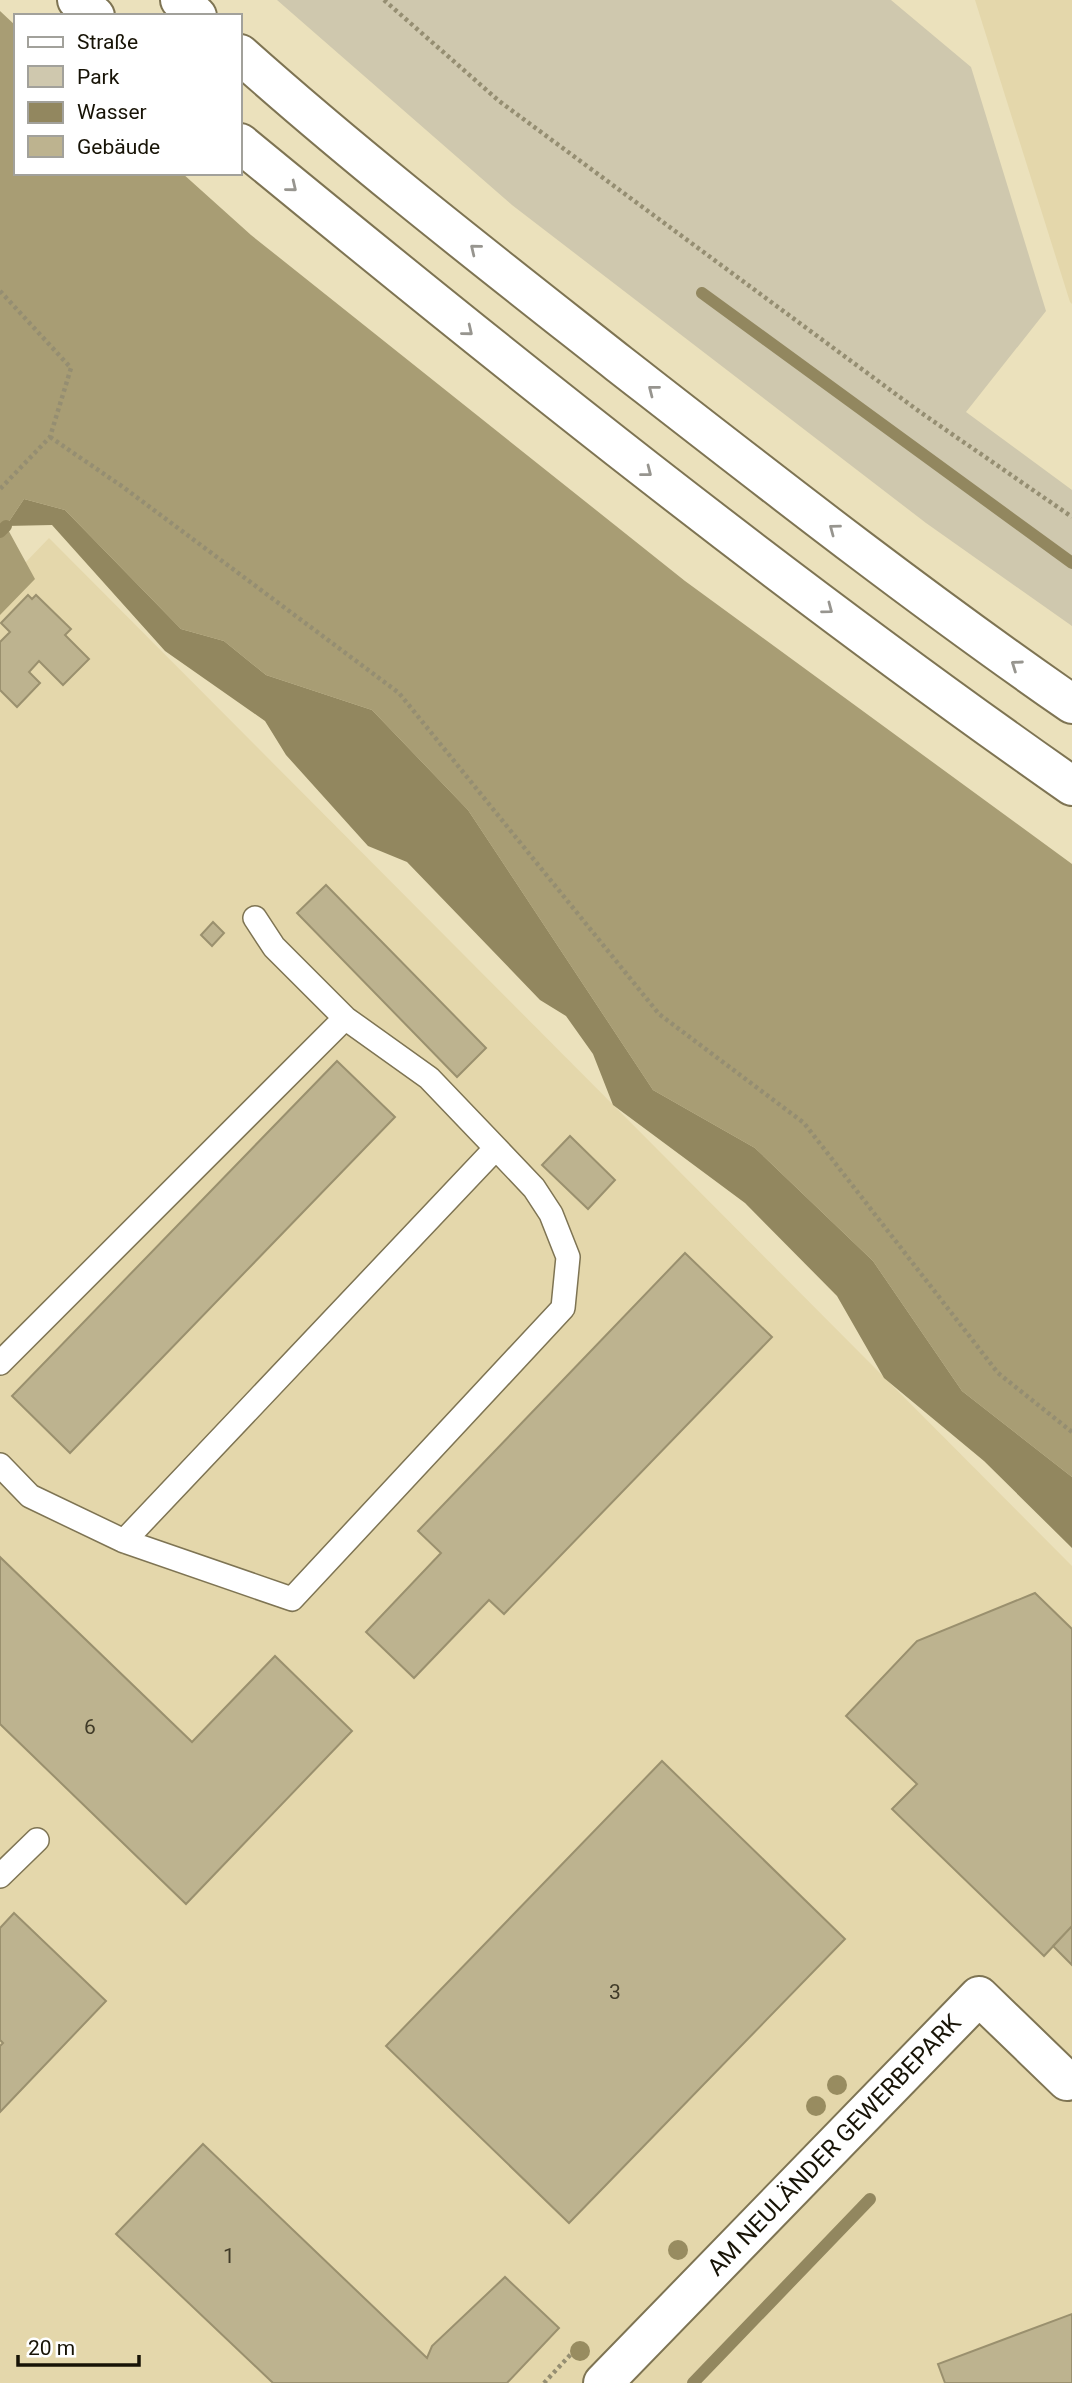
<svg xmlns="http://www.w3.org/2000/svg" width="1072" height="2383" font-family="Roboto,sans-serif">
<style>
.built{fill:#e4d7ab}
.green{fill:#cfc8ae}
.forest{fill:#a89d74}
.water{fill:#92875f}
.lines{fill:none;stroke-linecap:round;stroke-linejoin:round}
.stream{stroke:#92875f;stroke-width:12}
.building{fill:#bdb38f;stroke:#9a906e;stroke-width:2}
.lane-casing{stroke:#7e7453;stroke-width:26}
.street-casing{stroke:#7e7453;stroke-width:42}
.highway-casing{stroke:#7e7453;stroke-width:42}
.path{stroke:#958e72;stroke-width:4.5;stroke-dasharray:3.5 3.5;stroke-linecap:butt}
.lane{stroke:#fff;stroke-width:23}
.street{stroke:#fff;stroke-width:38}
.highway{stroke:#fff;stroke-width:38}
.tree{fill:#988c60}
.oneway{stroke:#97958f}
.labels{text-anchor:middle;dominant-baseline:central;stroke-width:6;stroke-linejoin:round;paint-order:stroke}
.number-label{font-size:21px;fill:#403b28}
.street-label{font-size:24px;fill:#171306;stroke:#fff}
</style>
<rect width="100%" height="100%" fill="#ebe1bc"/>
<path class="built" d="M975,0H1072V304L1070,302Z
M49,538L1072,1566V2383H0V589Z"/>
<path class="green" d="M277,0H891L971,67L1046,311L966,412L1072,490V626L926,523L512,205Z"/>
<path class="forest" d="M0,11L16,26V173H182L251,235L685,581L1072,864V1477L962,1391L873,1261L755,1148L653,1090L468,810L372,710L266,675L224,641L181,629L65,510L24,499L6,526L35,579L0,615Z"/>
<path class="water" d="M24,499L65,510L181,629L224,641L266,675L372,710L468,810L653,1090L755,1148L873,1261L962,1391L1072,1477V1548L984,1461L884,1378L837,1296L745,1203L613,1105L593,1054L566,1016L540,1000L407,862L368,846L286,755L265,721L165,651L52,525L6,526Z"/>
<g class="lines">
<path class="stream" d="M702,293L1072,563
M0,532L6,526
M693,2383L870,2199"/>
</g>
<path class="building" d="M28,595L32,599L36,595L71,629L65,635L89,659L63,685L39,661L29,672L40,683L17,707L0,690V642L10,632L1,623Z
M326,885L486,1048L457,1077L297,913Z
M213,922L224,933L212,946L201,935Z
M337,1061L395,1117L70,1453L12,1396Z
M570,1136L615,1180L588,1209L542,1165Z
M685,1253L772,1337L504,1614L489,1600L414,1678L366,1632L441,1553L418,1531Z
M0,1557L192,1742L275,1656L352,1731L186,1904L0,1724Z
M1035,1593L1072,1629V1926L1044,1956L892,1809L917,1784L846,1716L917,1641Z
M662,1761L845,1939L569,2223L386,2046Z
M14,1913L106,2001L0,2112V2046L3,2043L0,2040V1928Z
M1072,1926V1965L1053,1946Z
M203,2144L427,2358L432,2346L505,2277L559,2328L507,2383H273L116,2234Z
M1072,2314V2383H945L938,2364Z"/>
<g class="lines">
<g class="lane-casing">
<path id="lane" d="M0,1363L345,1018L274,947L255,918
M0,1465L30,1496L124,1541L496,1148L429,1078L345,1018
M124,1541L292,1599L563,1308L568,1257L551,1214L534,1188L496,1148
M0,1876L37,1840"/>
</g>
<g class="street-casing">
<path id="street" d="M603,2383L979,1996L1067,2081"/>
</g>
<g class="highway-casing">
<path id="highway" d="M77,0L95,16
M180,0L197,16
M240,54C361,162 490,262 618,363C767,479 916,596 1072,704
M240,143C511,366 785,585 1072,786"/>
</g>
<path class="path" d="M384,0L499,101L920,412L1072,517
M0,291L71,368L50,437L0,489
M50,437L123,487L399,693L659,1014L804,1123L998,1373L1072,1432
M544,2383L572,2353"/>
<use href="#lane" class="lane"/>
<use href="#street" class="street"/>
<use href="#highway" class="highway"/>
</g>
<g class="tree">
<circle cx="837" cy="2085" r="10"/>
<circle cx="816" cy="2106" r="10"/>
<circle cx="678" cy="2250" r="10"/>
<circle cx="580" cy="2351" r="10"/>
</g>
<defs><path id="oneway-chevron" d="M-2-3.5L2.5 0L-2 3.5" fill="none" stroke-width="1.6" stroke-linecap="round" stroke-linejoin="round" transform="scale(1.75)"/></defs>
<g class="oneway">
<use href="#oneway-chevron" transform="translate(292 187) rotate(39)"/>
<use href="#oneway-chevron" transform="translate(475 249) rotate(-141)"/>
<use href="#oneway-chevron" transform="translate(468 331) rotate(39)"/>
<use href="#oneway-chevron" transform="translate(653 390) rotate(-142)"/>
<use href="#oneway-chevron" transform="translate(647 472) rotate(38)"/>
<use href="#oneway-chevron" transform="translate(834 529) rotate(-143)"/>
<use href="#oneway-chevron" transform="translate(828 609) rotate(37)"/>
<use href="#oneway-chevron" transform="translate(1016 665) rotate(-145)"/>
</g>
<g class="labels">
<g class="number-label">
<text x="90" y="1727">6</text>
<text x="615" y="1992">3</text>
<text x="229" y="2256">1</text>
</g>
<g class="street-label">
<text transform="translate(834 2145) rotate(-46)">AM NEULÄNDER GEWERBEPARK</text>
</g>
</g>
<rect x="14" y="14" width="228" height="161" fill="#ffffff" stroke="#a2a19b" stroke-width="2"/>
<rect x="28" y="37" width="35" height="10" fill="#ffffff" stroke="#a2a19b" stroke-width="2"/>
<text x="77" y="49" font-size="21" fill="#171306">Straße</text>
<rect x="28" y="66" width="35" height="21" fill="#cfc8ae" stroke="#a2a19b" stroke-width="2"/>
<text x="77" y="84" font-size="21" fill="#171306">Park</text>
<rect x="28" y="102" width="35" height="21" fill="#92875f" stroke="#a2a19b" stroke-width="2"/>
<text x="77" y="119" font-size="21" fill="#171306">Wasser</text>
<rect x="28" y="136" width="35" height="21" fill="#bdb38f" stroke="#a2a19b" stroke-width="2"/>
<text x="77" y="154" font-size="21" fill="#171306">Gebäude</text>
<path d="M18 2355v10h121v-10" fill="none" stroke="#171306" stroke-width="3.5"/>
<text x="28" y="2355" font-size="21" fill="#171306" stroke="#ffffff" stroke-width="5" paint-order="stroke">20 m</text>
</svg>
